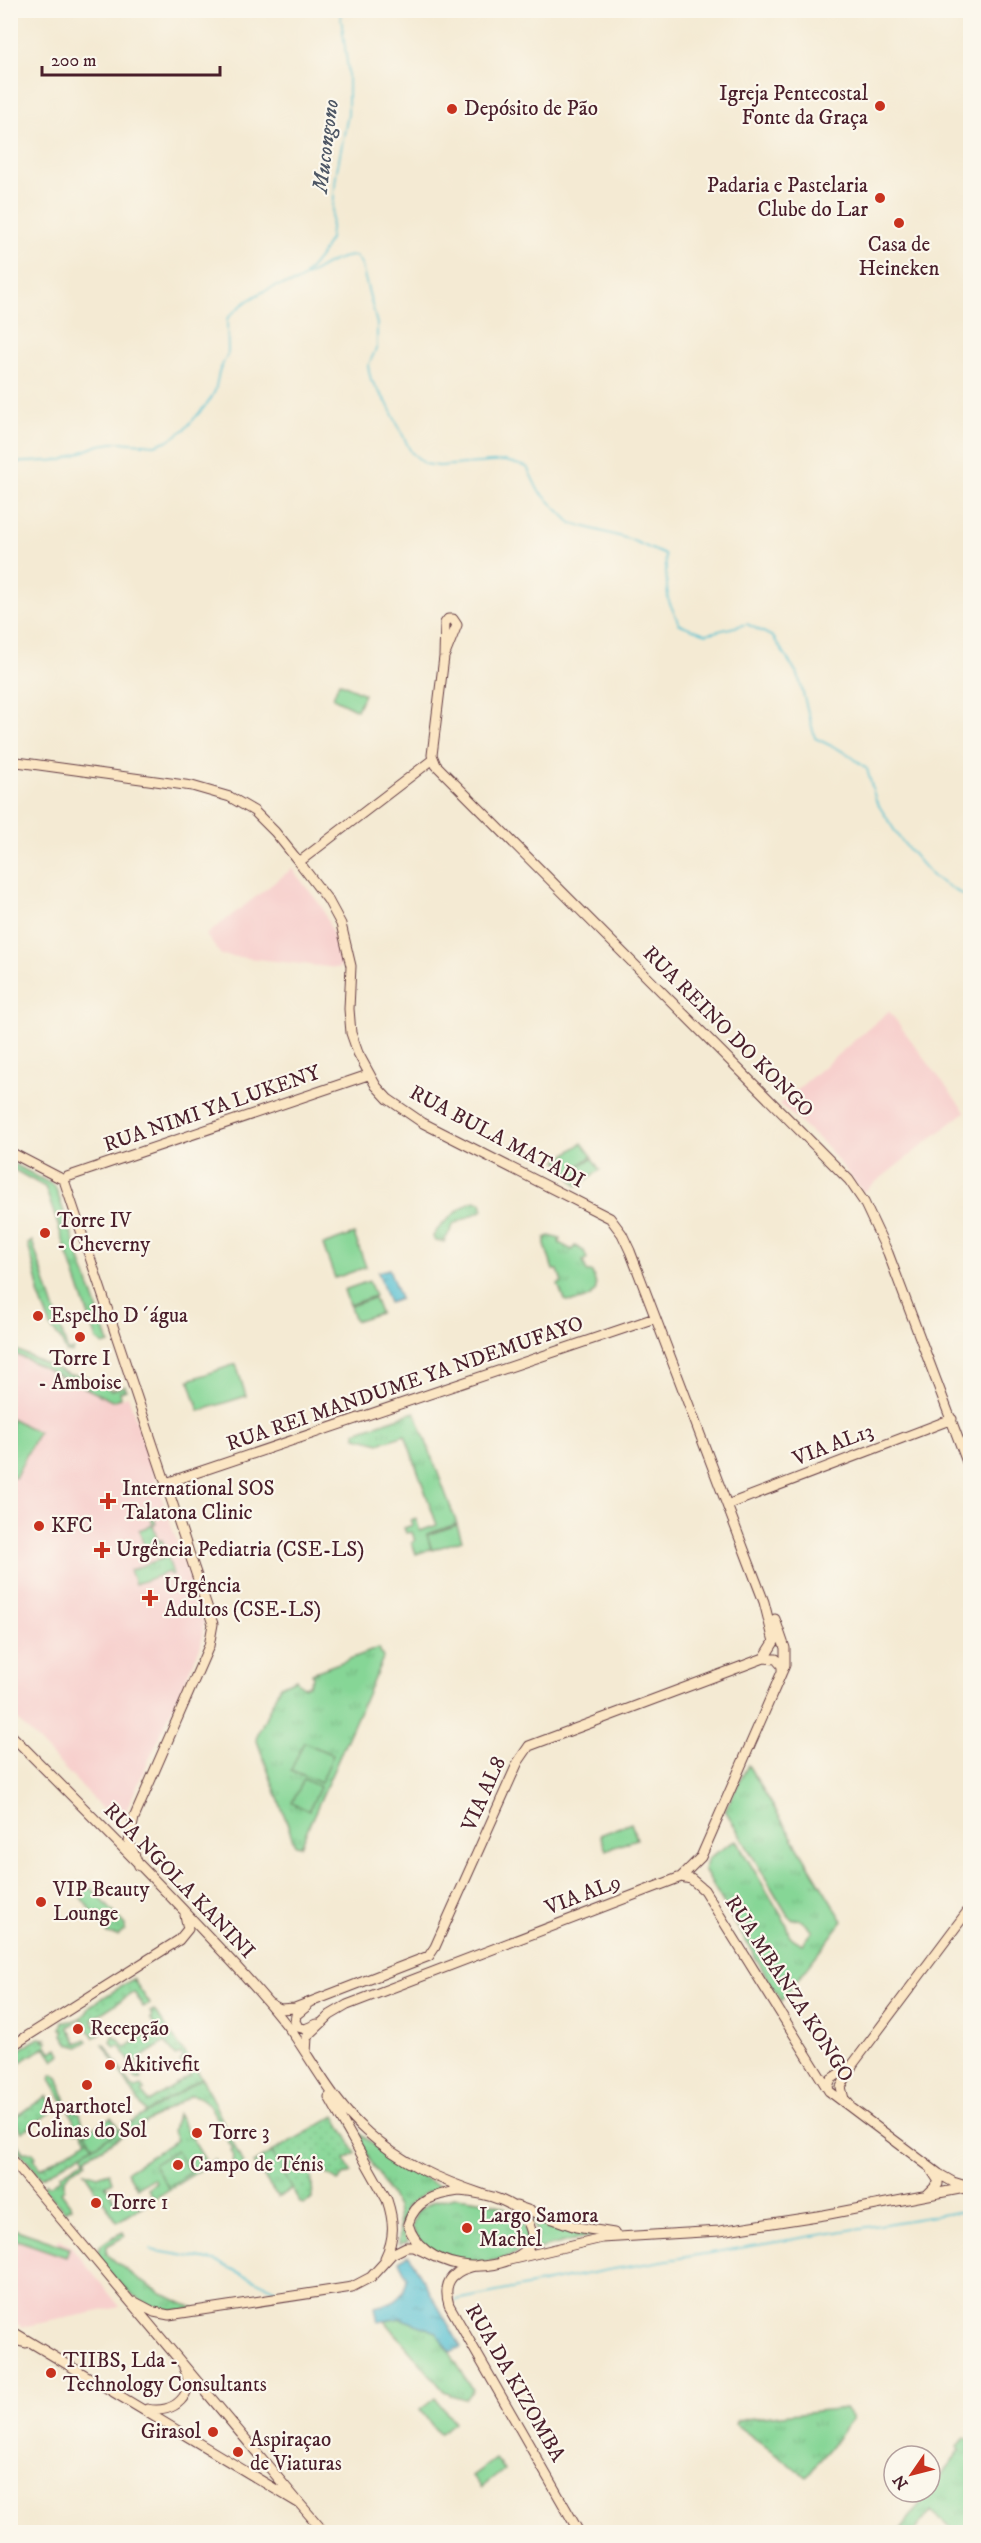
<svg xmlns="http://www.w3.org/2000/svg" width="981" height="2543" font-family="'IM FELL DW Pica',serif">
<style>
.built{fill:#f7d0cd}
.grass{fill:url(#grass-tufts);stroke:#687a60;stroke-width:1.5}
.garden{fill:url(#garden-dots);stroke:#687a60;stroke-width:1.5}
.pitch{fill:#86d696;stroke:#687a60;stroke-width:1.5}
.water{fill:url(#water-ripples);stroke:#50707e;stroke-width:1.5}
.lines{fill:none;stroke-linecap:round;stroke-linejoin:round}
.stream{stroke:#56c0d1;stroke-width:1.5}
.secondary-casing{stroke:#643d44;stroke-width:11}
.secondary{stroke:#fbe6c4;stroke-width:9}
.poi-dot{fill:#c8321e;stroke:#fbf7ec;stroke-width:2}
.labels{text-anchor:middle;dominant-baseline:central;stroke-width:4.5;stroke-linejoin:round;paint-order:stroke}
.poi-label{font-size:21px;fill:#4a1f2b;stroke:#fbf7ec;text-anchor:start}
.street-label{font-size:21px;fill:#4a1f2b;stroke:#fbf7ec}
.water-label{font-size:22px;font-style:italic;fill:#4e5765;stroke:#fbf7ec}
</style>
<defs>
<pattern id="grass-tufts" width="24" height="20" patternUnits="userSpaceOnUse" patternTransform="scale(1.5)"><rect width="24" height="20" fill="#86d696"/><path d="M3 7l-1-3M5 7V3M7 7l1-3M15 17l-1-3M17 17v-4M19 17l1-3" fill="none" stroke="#75b781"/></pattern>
<pattern id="garden-dots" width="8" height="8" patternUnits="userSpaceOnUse" patternTransform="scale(1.5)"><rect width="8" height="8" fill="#86d696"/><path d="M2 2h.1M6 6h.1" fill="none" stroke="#75b781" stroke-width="1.8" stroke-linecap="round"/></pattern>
<pattern id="water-ripples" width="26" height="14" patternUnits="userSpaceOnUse" patternTransform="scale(1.5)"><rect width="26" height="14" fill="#56c0d1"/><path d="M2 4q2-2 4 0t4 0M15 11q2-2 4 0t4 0" fill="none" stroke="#499baa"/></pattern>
</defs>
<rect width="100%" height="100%" fill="#fbf7ec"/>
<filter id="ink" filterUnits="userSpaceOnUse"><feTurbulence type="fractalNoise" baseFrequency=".0167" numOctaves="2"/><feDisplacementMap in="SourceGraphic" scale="12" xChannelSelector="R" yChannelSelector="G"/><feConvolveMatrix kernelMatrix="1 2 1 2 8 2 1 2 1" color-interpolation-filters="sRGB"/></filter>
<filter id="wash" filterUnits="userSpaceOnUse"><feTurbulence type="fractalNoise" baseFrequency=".008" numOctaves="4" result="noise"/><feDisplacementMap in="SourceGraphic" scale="24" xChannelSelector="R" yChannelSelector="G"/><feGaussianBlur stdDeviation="1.35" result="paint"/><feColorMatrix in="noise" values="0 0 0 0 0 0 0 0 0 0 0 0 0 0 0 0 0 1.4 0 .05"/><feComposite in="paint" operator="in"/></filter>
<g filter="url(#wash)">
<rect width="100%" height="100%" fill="#f4ead3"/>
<path class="built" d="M292,869L322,907L338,947L341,967L337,968L221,955L206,935Z
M889,1011L965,1112L863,1192L827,1147L780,1104Z
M10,1352L112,1401L128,1396L204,1623L201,1645L122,1819L108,1814L11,1713Z
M10,2228L56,2243L60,2239L70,2245L120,2307L22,2327L11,2320Z"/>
<path class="grass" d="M10,1162L55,1186L109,1343L103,1345L97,1340L45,1187L11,1168Z
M475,1201L481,1203L483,1210L454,1224L444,1242L435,1241L433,1237C435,1229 466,1202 475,1201Z
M550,1236L560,1239L559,1243L572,1250L575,1246L584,1251L587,1259L583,1261L587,1272H592C593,1276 596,1282 596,1287C596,1299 572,1304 564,1300L558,1284L562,1282L558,1270H553L545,1245V1238Z
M32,1241L68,1351L74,1350L72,1353L66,1352L60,1338L52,1329L38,1293V1283L28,1244Z
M10,1347L70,1375H82L87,1377L84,1382L88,1384L91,1380L111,1390L125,1386L126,1390L120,1392L121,1398L112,1401L11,1352Z
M415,1412L457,1524L427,1534L431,1549L416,1554L412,1543L415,1541L412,1532L406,1533L404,1528L413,1525L411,1521L416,1519L420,1531L437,1525L405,1435L380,1443L356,1437L355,1432Z
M150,1507L156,1524L153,1525L158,1541L162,1540L173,1574L170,1575L169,1572L135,1584L130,1570L164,1558L159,1542L144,1546L139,1530L153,1525L147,1508Z
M379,1648L383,1658L300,1846L295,1845L256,1738L280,1686L296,1679L298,1683L304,1687L309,1685L313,1677L312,1673Z
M748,1765L843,1921L781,2001L704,1870L708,1858L736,1840L787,1925C787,1936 793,1939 802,1944L813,1930L799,1919L793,1920L787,1914L725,1810Z
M87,1887L92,1889L125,1925V1930L118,1936L108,1934L80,1896L81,1890Z
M202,2078L245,2168L230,2176L227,2170L232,2166L234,2156L231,2150L233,2149L221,2130L223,2128C215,2116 208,2096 191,2095L85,2158L87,2162L69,2173L64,2180V2189L61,2192L72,2207L65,2211L43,2188L46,2183L49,2186L61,2178L60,2175L85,2159L82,2153Z
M177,2114L208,2165L214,2159L217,2165L211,2170L208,2165L117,2222L84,2172L98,2176L109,2172L112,2181L105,2185L118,2205L133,2197L140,2207L154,2198L147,2188L156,2182L153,2178L137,2188L127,2171L177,2140L173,2132Z
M349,2123C378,2151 409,2173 447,2189L425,2193L406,2207L401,2229L408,2242L399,2244L400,2228L397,2207Z
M272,2152L293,2188L278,2197L254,2163Z
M455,2197C481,2199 532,2206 527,2243C523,2247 518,2252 513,2255C487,2266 443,2265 422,2243C418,2239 415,2232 412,2227L417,2211L432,2202Z
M532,2219L571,2230L597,2234L534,2250L538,2236Z
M11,2228L69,2248L66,2257L11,2238Z
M123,2232L125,2236L107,2246V2254C133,2278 163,2296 196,2309C179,2311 165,2311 149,2305C136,2300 90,2262 99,2248C103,2241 116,2236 123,2232Z
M400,2318L437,2332L473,2390L465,2399L450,2395V2393L444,2391L385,2321Z
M845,2408L852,2419L807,2477L735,2424L737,2420Z
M965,2437L970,2441V2532H956L931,2511L914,2532H899L960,2450L958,2447Z"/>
<path class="garden" d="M133,1979L150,2004L143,2007L134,1992L92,2019L101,2034L94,2038L82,2019L68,2027L78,2043L86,2039L88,2041L79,2047L69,2044L63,2035L64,2030L61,2029L63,2021C74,2023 87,2017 90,2006Z
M154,2010L202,2078L146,2113L103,2044H105L132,2086L136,2088L142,2086L145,2090L142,2092L149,2102L191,2075L180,2062L183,2059L180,2054L176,2056L165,2042L134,2062L141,2073L138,2075L141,2079L137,2080L130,2072L134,2068L119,2045L115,2048L110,2041L113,2035L116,2039L118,2038L125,2048L156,2028L150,2018L152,2016L150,2012Z
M39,2038L46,2039L43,2041L48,2042L46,2044L51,2052L58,2048L61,2054L54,2061L45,2047L11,2068V2055Z
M54,2074L59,2079L68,2108L80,2114L86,2133L94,2146L41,2178L11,2141L10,2134L23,2152L34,2153L36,2157L34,2159L40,2169L87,2140L81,2130L76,2132L73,2126L74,2119L50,2079L51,2075Z
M47,2096L56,2109L22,2132L13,2118Z
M335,2116L356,2153L344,2160L352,2173L343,2176L338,2181L319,2168L311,2172L313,2199L304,2204L300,2203L272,2152Z"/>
<path class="pitch" d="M339,682L364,694L357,710L333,698Z
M582,1143L592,1156L574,1169L592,1158L600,1170L577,1186L557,1161Z
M354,1234L366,1267L335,1278L323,1245Z
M369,1281L375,1296L349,1305L344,1290Z
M374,1298L380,1313L355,1321L350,1306Z
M236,1364L246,1396L199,1411L189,1380Z
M11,1418L38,1432L15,1478L11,1476Z
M457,1525L462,1540L432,1550L427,1535Z
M304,1742L333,1755L321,1783L291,1770Z
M304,1779L320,1787L309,1811L292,1803Z
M631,1823L637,1839L606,1850L600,1835Z
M111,2117L120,2130L94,2146L86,2133Z
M176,2150L190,2173L168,2187L154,2164Z
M435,2398L454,2422L439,2434L420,2410Z
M495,2459L504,2470L481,2488L472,2476Z"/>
<path class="water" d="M389,1269L400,1299L389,1303L378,1272Z
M409,2255L461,2347L450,2352L437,2332L400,2318L378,2322L375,2307C393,2303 406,2298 407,2277L399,2261Z"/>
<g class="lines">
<path class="stream" d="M305,275L319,258L330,239L336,175L348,114V70L340,10
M10,463L63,460L99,445L119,442L155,445L171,439L185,429L207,404L215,391L219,372L228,353L227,319C241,303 257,293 277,286C283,284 290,285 296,282C316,272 331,257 355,256L361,263L377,324V347L368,366L371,380L387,403L411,452L425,464L439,466L505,461L527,467L538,490L571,523L629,539L665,555L668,599L679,624L706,634L747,624L773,637L798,675L815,738L848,754L867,769L876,801L900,839L933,877L966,897L970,904
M151,2250L215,2261L278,2291
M456,2300L608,2270L970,2210"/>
</g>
</g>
<g filter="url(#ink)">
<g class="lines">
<g class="secondary-casing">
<path id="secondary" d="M444,657L457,625L453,619H448L445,623L444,657L432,755L436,765L849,1180L864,1202L888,1253L970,1470
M10,761L192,786L230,797L254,811L275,832L299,862L328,900L341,924L351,966L349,1009L351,1033L358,1053L376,1086L388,1099L423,1123L610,1218L622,1234L630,1251L764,1602L774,1642L764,1658
M299,862L432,760
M10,1152L60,1178
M67,1177L368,1075
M65,1183L213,1624L209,1646L134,1818L129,1842L139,1866
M166,1483L655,1318
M727,1505L952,1419
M10,1734C86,1810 162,1886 235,1965C256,1988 276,2010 294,2035C317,2069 336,2105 367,2132C401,2163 440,2180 482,2194
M681,1877L691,1879L704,1890L829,2091L939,2174L953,2182L966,2186
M269,2003L280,2009L295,2008L429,1956L435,1947L518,1762L529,1746L764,1658L776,1659L782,1666V1672
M306,2007L296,2015L295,2021L298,2027L305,2029L317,2024
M10,2047L179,1940L188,1929L185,1915
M306,2053L307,2037L330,2015L347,2005L681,1877L701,1857L785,1665V1648L775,1619
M829,2091L828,2086L831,2079L849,2067
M329,2097L387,2200C394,2221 395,2238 385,2258
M849,2104L844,2099L841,2087L853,2064L970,1908
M10,2158L300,2504
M459,2191C485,2193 523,2201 531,2230C533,2237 531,2246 525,2251C492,2278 420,2269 408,2224C415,2200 436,2194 459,2191Z
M927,2195L938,2184V2180L932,2171
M516,2206L576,2227L614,2233
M501,2262L602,2238L720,2231L824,2215L970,2187
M480,2265C456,2269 441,2279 449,2305L579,2532
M135,2302L154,2312L169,2315L352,2287L371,2277L392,2254L406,2247H414L435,2257
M10,2330L300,2504L324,2532
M10,2339L26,2343
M147,2409C174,2415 197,2394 184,2368"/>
</g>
<use href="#secondary" class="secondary"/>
</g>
</g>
<g class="poi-dot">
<circle cx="880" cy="106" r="6"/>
<circle cx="452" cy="109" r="6"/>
<circle cx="880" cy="198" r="6"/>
<circle cx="899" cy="223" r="6"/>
<circle cx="45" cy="1233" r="6"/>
<circle cx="38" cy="1316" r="6"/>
<circle cx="80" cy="1337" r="6"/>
<path d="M105 1492h6v6h6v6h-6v6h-6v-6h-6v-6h6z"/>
<circle cx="39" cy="1526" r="6"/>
<path d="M99 1541h6v6h6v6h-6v6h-6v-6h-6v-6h6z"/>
<path d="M147 1589h6v6h6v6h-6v6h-6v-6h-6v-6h6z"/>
<circle cx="41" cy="1902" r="6"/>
<circle cx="78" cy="2029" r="6"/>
<circle cx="110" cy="2065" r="6"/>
<circle cx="87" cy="2085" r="6"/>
<circle cx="197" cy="2133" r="6"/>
<circle cx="178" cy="2165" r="6"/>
<circle cx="96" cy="2203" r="6"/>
<circle cx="467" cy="2228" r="6"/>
<circle cx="51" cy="2373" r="6"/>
<circle cx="213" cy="2432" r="6"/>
<circle cx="238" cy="2452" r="6"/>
</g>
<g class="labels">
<g class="poi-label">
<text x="868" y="94" text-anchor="end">Igreja Pentecostal<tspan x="868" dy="24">Fonte da Graça</tspan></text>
<text x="464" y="109">Depósito de Pão</text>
<text x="868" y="186" text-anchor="end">Padaria e Pastelaria<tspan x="868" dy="24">Clube do Lar</tspan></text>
<text x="899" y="245" text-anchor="middle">Casa de<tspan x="899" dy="24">Heineken</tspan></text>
<text x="57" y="1221">Torre IV<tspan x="57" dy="24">- Cheverny</tspan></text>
<text x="50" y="1316">Espelho D´água</text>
<text x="80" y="1359" text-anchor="middle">Torre I<tspan x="80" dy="24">- Amboise</tspan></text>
<text x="122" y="1489">International SOS<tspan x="122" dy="24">Talatona Clinic</tspan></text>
<text x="51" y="1526">KFC</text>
<text x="116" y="1550">Urgência Pediatria (CSE-LS)</text>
<text x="164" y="1586">Urgência<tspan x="164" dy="24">Adultos (CSE-LS)</tspan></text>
<text x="53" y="1890">VIP Beauty<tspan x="53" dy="24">Lounge</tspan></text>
<text x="90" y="2029">Recepção</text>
<text x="122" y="2065">Akitivefit</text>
<text x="87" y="2107" text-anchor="middle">Aparthotel<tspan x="87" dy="24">Colinas do Sol</tspan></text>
<text x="209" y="2133">Torre 3</text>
<text x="190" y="2165">Campo de Ténis</text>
<text x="108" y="2203">Torre 1</text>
<text x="479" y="2216">Largo Samora<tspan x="479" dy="24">Machel</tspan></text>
<text x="63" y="2361">TIIBS, Lda -<tspan x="63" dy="24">Technology Consultants</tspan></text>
<text x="201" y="2432" text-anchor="end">Girasol</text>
<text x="250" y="2440">Aspiraçao<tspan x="250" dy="24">de Viaturas</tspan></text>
</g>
<g class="street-label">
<text transform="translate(728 1032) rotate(45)">RUA REINO DO KONGO</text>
<text transform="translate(212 1109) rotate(-19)">RUA NIMI YA LUKENY</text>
<text transform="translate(497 1137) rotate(28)">RUA BULA MATADI</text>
<text transform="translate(405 1384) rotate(-19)">RUA REI MANDUME YA NDEMUFAYO</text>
<text transform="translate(833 1445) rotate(-21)">VIA AL13</text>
<text transform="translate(484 1794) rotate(-66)">VIA AL8</text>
<text transform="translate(179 1881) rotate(46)">RUA NGOLA KANINI</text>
<text transform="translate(583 1895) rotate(-21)">VIA AL9</text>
<text transform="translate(789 1989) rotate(57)">RUA MBANZA KONGO</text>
<text transform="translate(515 2383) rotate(60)">RUA DA KIZOMBA</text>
</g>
<g class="water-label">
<text transform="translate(326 146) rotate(-83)">Mucongono</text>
</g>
</g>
<rect width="981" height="2543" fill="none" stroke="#fbf7ec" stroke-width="36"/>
<g transform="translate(912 2474) rotate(235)"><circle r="28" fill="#fbf7ec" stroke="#b4a19f" stroke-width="1.5"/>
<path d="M0-4.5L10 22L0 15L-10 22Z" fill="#c8321e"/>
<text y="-9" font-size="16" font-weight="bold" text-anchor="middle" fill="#4a1f2b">N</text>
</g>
<path d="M42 66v9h178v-9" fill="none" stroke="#4a1f2b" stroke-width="3"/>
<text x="51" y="66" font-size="18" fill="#4a1f2b" stroke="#fbf7ec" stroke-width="4.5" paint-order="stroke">200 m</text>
</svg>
